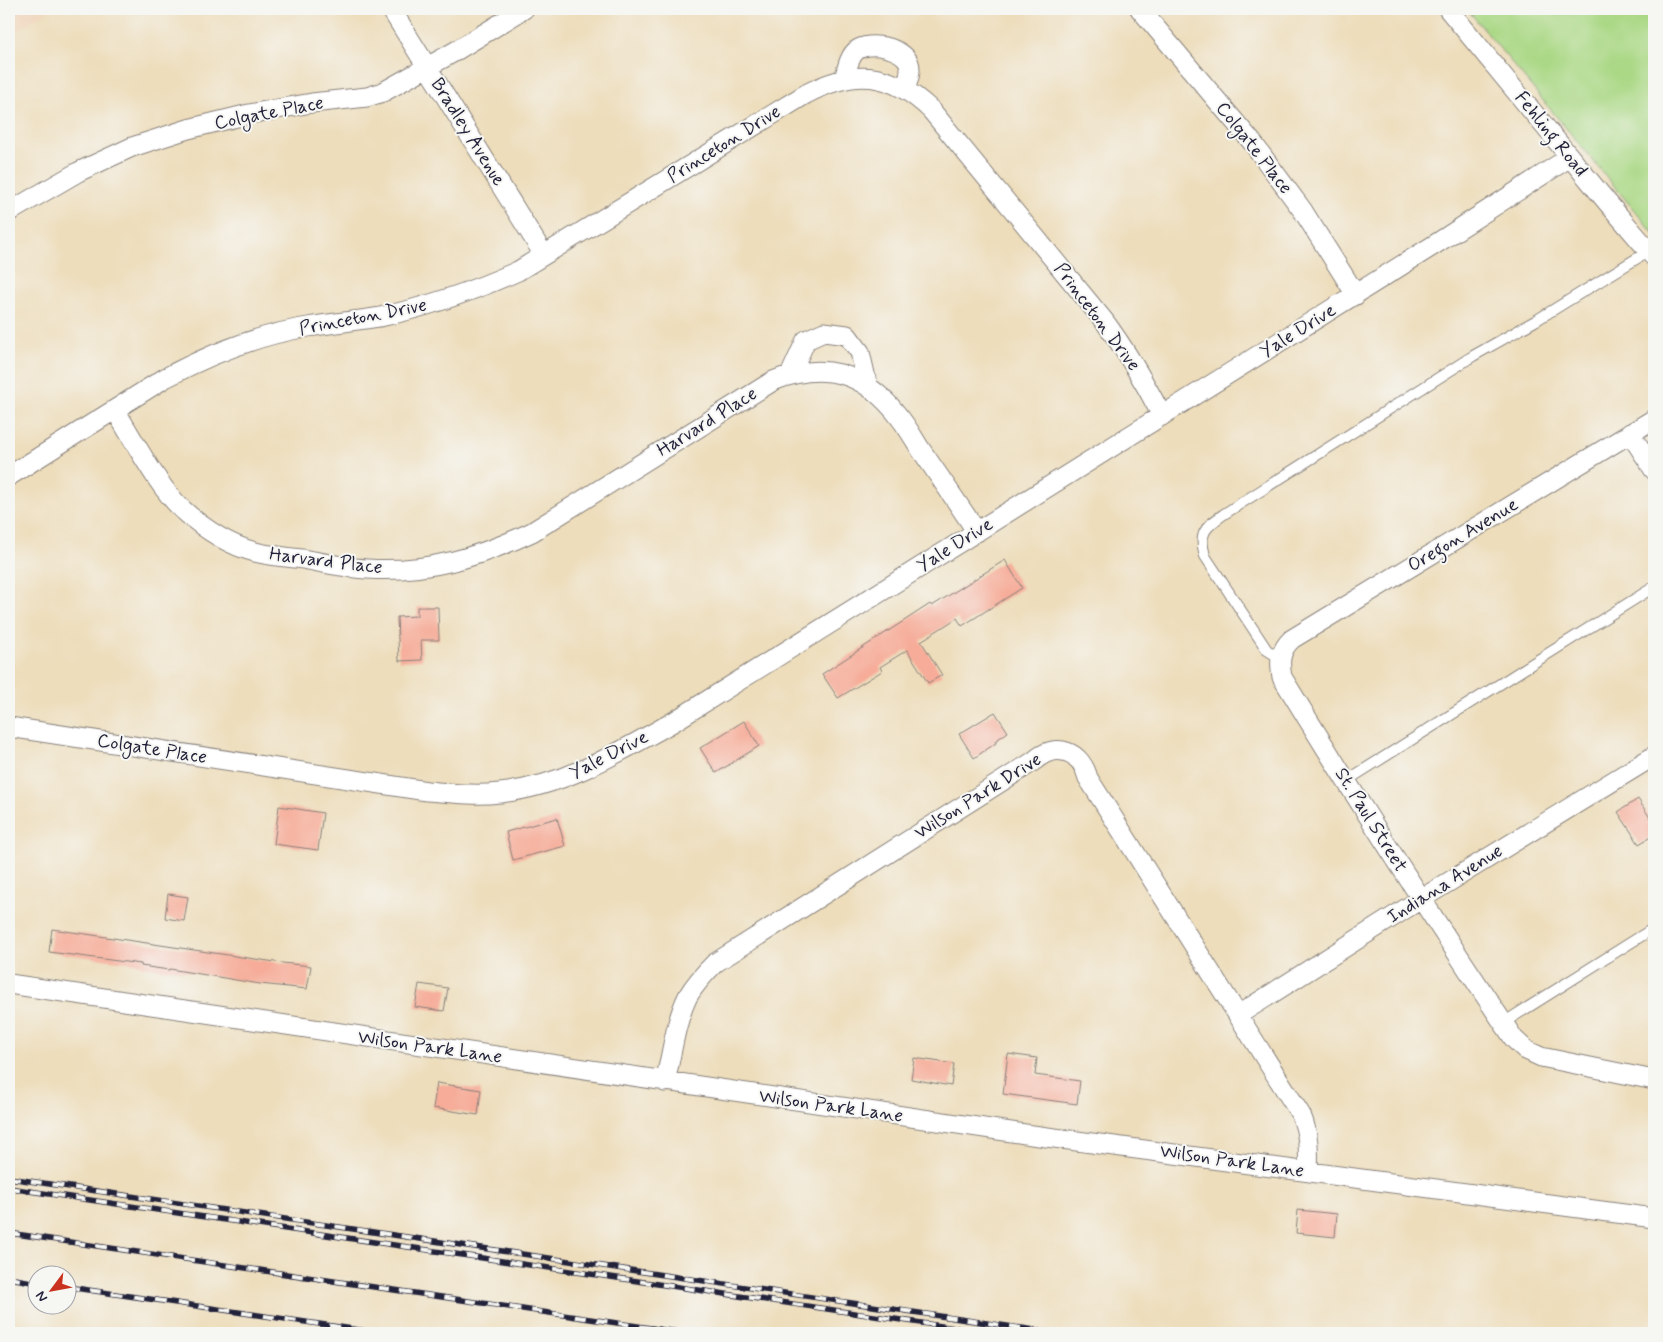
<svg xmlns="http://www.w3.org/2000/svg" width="1663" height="1342" font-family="Mynerve,sans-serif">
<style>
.built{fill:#f0d5bc}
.green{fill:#aad885;stroke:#667d60}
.building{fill:#f6ac98}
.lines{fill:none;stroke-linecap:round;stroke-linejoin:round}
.lane-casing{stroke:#88807b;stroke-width:12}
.street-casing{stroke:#88807b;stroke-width:21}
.lane{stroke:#fff;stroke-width:10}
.street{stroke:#fff;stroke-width:19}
.rail-casing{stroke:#22223b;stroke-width:5.5}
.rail{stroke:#f6f6f2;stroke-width:4;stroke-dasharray:11;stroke-linecap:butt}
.labels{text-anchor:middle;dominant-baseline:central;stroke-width:4;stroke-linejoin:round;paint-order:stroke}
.street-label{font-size:19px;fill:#22223b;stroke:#f6f6f2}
</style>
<rect width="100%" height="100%" fill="#f6f6f2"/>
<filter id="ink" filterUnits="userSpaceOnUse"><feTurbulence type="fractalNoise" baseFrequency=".02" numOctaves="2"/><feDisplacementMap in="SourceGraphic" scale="10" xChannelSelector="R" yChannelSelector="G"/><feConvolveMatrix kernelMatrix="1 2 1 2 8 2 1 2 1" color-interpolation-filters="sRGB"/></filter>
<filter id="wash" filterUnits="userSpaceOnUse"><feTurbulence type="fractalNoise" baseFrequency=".0096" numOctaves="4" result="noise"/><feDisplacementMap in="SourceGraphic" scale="20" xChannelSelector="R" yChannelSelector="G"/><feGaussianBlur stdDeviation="1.12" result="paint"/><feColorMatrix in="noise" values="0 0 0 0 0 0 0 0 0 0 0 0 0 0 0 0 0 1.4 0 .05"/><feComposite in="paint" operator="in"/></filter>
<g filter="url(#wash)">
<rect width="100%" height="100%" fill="#edddbb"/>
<path class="built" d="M9,9H51L9,36Z"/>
<path class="green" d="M1467,9H1654V234Z"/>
<g id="blocks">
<path class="building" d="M1005,560L1022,588L962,626L957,618L921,641L942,675L928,683L907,650L880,667L882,671L838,698L822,674L930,604L932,606Z
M417,607H438L439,640H421L422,660L399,661L397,617L417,616Z
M995,712L1008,732L995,741L996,743L974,758L959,734Z
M744,721L759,746L716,773L700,748Z
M1638,799L1654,824V835L1639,844L1618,812Z
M279,806L323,813L318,850L274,844Z
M557,818L565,846L513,860L506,832Z
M168,894L188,897L184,921L165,918Z
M52,929L282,963L311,966L307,989L260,984L170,969L169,970L141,966V964L49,952Z
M419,984L448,988L444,1011L415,1007Z
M1008,1054L1037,1058L1035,1075L1080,1081L1077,1104L1003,1094Z
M914,1058L954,1064L951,1086L911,1079Z
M437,1083L481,1090L478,1115L433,1108Z
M1298,1210L1337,1214L1335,1237L1296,1233Z"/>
</g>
</g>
<g filter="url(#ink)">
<use href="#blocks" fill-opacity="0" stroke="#88807b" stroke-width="1"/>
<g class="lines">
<g class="lane-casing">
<path id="lane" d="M1280,658L1267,650L1205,556C1198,532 1206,527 1224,514L1473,356L1535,321L1649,251
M1346,781L1654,587
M1503,1023L1654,928"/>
</g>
<g class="street-casing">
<path id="street" d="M391,9L544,255
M1140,9L1252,142L1303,211L1356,295
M1448,9L1607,202L1654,257
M844,79C847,69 849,56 857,50C869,41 903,47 909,63C912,71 908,81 905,89
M9,212L78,172L132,147L188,129L249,114L312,103L367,97L383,92L454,52L524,9
M791,373L806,340L824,332L847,335L860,352L868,387
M115,410C134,440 157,486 183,510C203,528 228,545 255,552C270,556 287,557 303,559C324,563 346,568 367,569C427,573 479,557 532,532L773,381C825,360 866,373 900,418C908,428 914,439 921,450C940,477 958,504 977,532
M1654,419L1292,639C1280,650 1279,661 1282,677C1356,799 1434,920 1514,1039L1526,1050L1541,1057L1654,1080
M1630,433L1654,470
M9,476L165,378C210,354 258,335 308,327C332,323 356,321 380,317C428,307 473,291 518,271L806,94C855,68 890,71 931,110L1105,322C1127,352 1145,383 1162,416
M9,727L427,791C451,793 475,796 500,793C564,786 618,753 673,722L1434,245L1570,157
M9,984L1032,1135L1654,1218
M1238,1015L1421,899L1654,756
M665,1082C672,1054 675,1022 688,996C695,984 705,973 715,963L1034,761C1056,741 1081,751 1088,778L1301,1115C1309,1133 1309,1152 1308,1171"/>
</g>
<use href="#lane" class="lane"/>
<use href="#street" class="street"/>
<g class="rail-casing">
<path id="rail" d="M9,1178L1055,1333
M9,1188L989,1333
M9,1233L685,1333
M9,1278L38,1283
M68,1287L380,1333"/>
</g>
<use href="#rail" class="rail"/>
</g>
</g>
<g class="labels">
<g class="street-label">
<text transform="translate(269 113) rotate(-11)">Colgate Place</text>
<text transform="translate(468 132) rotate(58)">Bradley Avenue</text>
<text transform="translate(1551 134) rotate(51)">Fehling Road</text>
<text transform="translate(724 144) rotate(-32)">Princeton Drive</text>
<text transform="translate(1254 148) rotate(52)">Colgate Place</text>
<text transform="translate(363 317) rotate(-11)">Princeton Drive</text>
<text transform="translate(1097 317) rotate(53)">Princeton Drive</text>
<text transform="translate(1298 331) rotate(-32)">Yale Drive</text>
<text transform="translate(707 422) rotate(-32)">Harvard Place</text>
<text transform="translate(1463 535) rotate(-31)">Oregon Avenue</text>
<text transform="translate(955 545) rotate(-32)">Yale Drive</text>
<text transform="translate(326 561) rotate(7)">Harvard Place</text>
<text transform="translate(152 749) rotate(9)">Colgate Place</text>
<text transform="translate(609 755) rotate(-27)">Yale Drive</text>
<text transform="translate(978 796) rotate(-32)">Wilson Park Drive</text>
<text transform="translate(1371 820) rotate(58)">St. Paul Street</text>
<text transform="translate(1445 884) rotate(-32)">Indiana Avenue</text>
<text transform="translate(430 1047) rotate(8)">Wilson Park Lane</text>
<text transform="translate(831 1106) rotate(8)">Wilson Park Lane</text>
<text transform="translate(1232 1161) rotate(8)">Wilson Park Lane</text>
</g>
</g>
<rect width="1663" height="1342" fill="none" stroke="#f6f6f2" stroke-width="30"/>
<g transform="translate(52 1290) rotate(238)"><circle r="24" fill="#f6f6f2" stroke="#a1a1a9"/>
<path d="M0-4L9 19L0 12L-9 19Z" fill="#c8321e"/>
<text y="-8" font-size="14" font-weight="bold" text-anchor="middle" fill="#22223b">N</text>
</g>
</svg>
